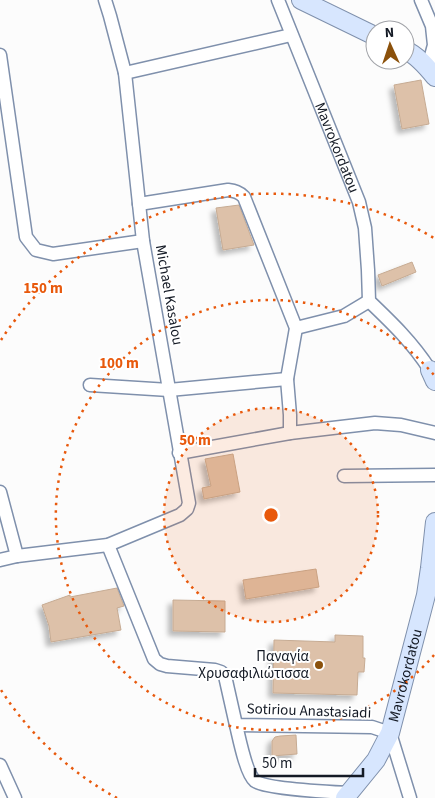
<svg xmlns="http://www.w3.org/2000/svg" width="435" height="798" font-family="'Source Sans 3',sans-serif">
<style>
.building{fill:#ddc1a9;stroke:#c6ab93;filter:url(#shadow)}
.lines{fill:none;stroke-linecap:round;stroke-linejoin:round}
.street-casing{stroke:#7f90ac;stroke-width:15}
.secondary-casing{stroke:#7f90ac;stroke-width:20}
.street{stroke:#fff;stroke-width:12}
.secondary{stroke:#d7e6fe;stroke-width:18}
.ring{fill:none;stroke:#e8590c;stroke-width:2.5;stroke-dasharray:2.5 5}
.poi-dot{fill:#8b510b;stroke:#fff;stroke-width:2}
.labels{text-anchor:middle;dominant-baseline:central;stroke-width:4;stroke-linejoin:round;paint-order:stroke}
.street-label{font-size:15px;fill:#141a25;stroke:#fff}
.poi-label{font-size:15px;fill:#141a25;stroke:#fff;text-anchor:end}
.centre{fill:#e8590c;stroke:#fff;stroke-width:2.5}
.ring-label{font-size:15px;text-anchor:middle;font-weight:bold;fill:#e8590c;stroke:#fff;stroke-width:4;stroke-linejoin:round;paint-order:stroke}
</style>
<defs>
<filter id="shadow"><feDropShadow dx="-4.5" dy="4.5" stdDeviation="2.5" flood-color="#0004"/></filter>
</defs>
<rect width="100%" height="100%" fill="#fcfcfc"/>
<path class="building" d="M421,80L429,124L402,129L394,85Z
M239,205L254,245L223,250L216,208Z
M412,262L416,272L382,286L378,275Z
M233,454L240,492L204,499L202,488L211,486L205,459Z
M316,569L319,587L246,599L243,580Z
M117,588L124,606L117,608L121,630L51,642L49,626L42,605L70,595V597Z
M173,600L225,601V632L173,631Z
M335,635L363,636V658H365L364,672H358L357,695L273,693L274,640L335,642Z
M296,735L297,754L272,756V741L275,737L280,736Z"/>
<g class="lines">
<g class="street-casing">
<g id="street">
<path id="s1" d="M278,0L359,202L365,228L368,270L369,301C391,322 413,343 430,370"/>
<path d="M421,0L432,26L434,45L428,67"/>
<path d="M0,55L26,237L36,250L53,254L143,241"/>
<path d="M125,73L291,35"/>
<path d="M139,204L228,190C235,191 239,192 244,197L296,328L287,379L290,415V433"/>
<path d="M296,328L344,316L369,301"/>
<path d="M90,385L169,390L287,379"/>
<path d="M179,453L290,433L375,423L401,425L435,433"/>
<path d="M344,476L435,475"/>
<path d="M0,492L17,556"/>
<path d="M108,545L154,659L160,664L167,666L215,670L221,672L225,676L236,725L372,727L390,733L410,798"/>
<path d="M0,560L17,556L108,545L180,515L187,509L189,503L143,241L125,73L110,16L105,0"/>
<path d="M236,725C239,737 246,774 255,781C266,789 330,792 348,793"/>
<path d="M0,765L15,798"/>
</g>
</g>
<g class="secondary-casing">
<g id="secondary">
<path d="M301,0L375,36"/>
<path d="M405,50C417,55 427,67 435,77"/>
<path d="M430,370L435,381"/>
<path id="s2" d="M345,798L376,760L390,733L426,595L430,568L435,522"/>
</g>
</g>
<use href="#street" class="street"/>
<use href="#secondary" class="secondary"/>
</g>
<circle cx="271" cy="515" r="107" fill="#e8590c" fill-opacity=".12"/>
<g class="ring">
<circle cx="271" cy="515" r="107"/>
<path d="M434 655A215 215 0 1 1 434 375"/>
<path d="M117 798A322 322 0 0 1 1 690M1 340A322 322 0 0 1 434 238"/>
</g>
<circle class="poi-dot" cx="319" cy="665" r="5"/>
<g class="labels">
<g class="street-label">
<text stroke="none"><textPath href="#s1" startOffset="159">Mavrokordatou</textPath></text>
<text transform="translate(169 295) rotate(80)">Michael Kasalou</text>
<text stroke="none"><textPath href="#s2" startOffset="139">Mavrokordatou</textPath></text>
<text transform="translate(309 711) rotate(2)">Sotiriou Anastasiadi</text>
</g>
<g class="poi-label">
<text x="309" y="656">Παναγία<tspan x="309" dy="17">Χρυσαφιλιώτισσα</tspan></text>
</g>
</g>
<circle cx="271" cy="515" r="8" class="centre"/>
<g class="ring-label">
<text x="43" y="293">150 m</text>
<text x="119" y="368">100 m</text>
<text x="195" y="445">50 m</text>
</g>
<g transform="translate(390 45) rotate(357)"><circle r="24" fill="#ffffff" stroke="#a1a3a8"/>
<path d="M0-4L9 19L0 12L-9 19Z" fill="#8b510b"/>
<text y="-8" font-size="14" font-weight="bold" text-anchor="middle" fill="#141a25">N</text>
</g>
<path d="M255 768v8h108v-8" fill="none" stroke="#141a25" stroke-width="2.5"/>
<text x="262" y="768" font-size="15" fill="#141a25" stroke="#ffffff" stroke-width="4" paint-order="stroke">50 m</text>
</svg>
